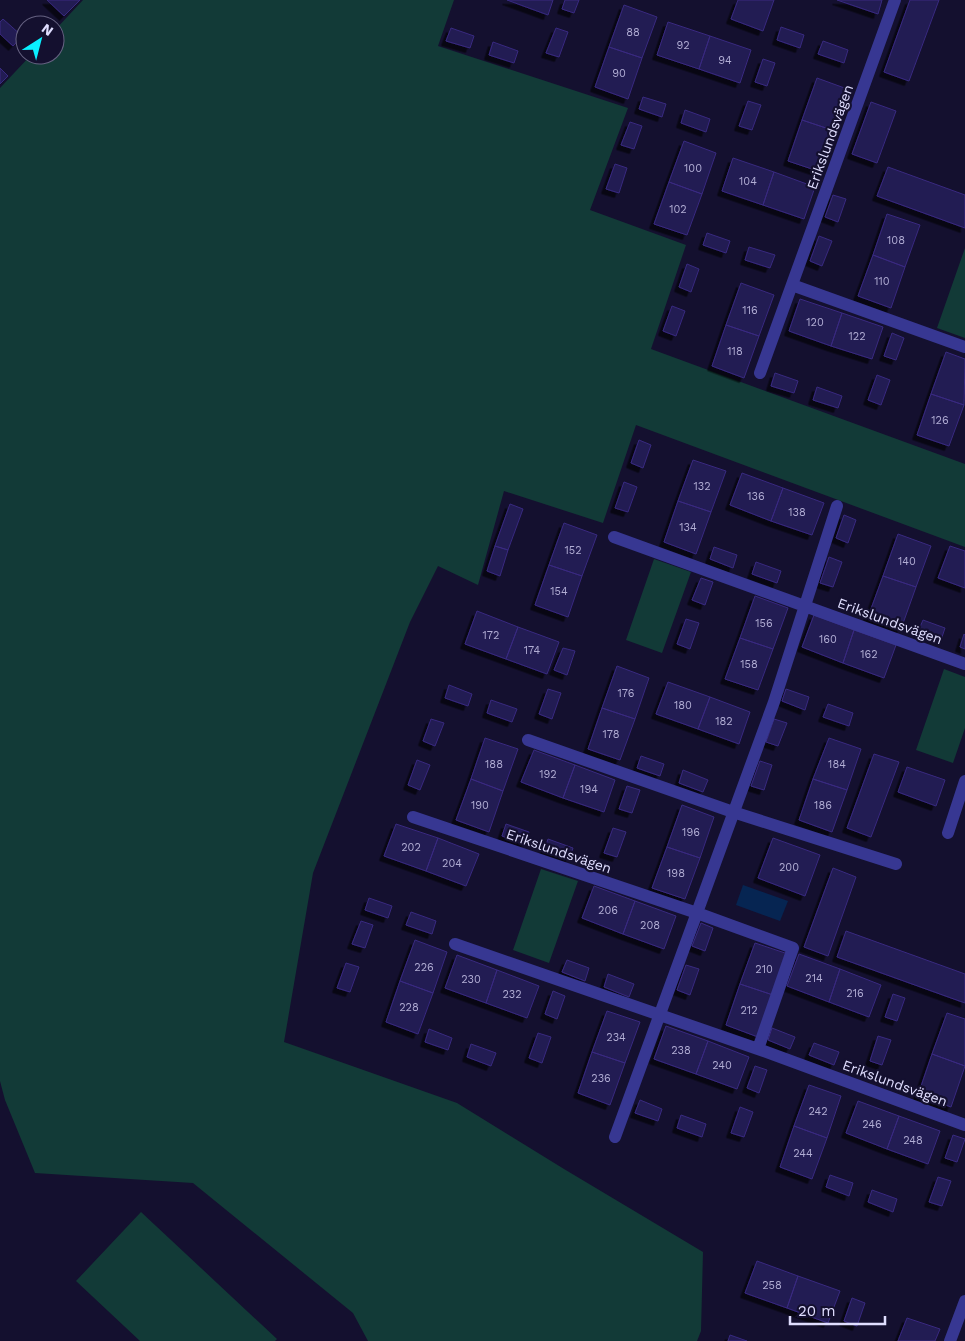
<svg xmlns="http://www.w3.org/2000/svg" width="965" height="1341" font-family="'Work Sans',sans-serif">
<style>
.green{fill:#123a37}
.water{fill:#062552}
.building{fill:#231a52;stroke:#382a80;filter:url(#shadow)}
.lines{fill:none;stroke-linecap:round;stroke-linejoin:round}
.service{stroke:#373792;stroke-width:12}
.labels{text-anchor:middle;dominant-baseline:central;stroke-width:4.5;stroke-linejoin:round;paint-order:stroke}
.number-label{font-size:11px;fill:#b1add4}
.street-label{font-size:14px;fill:#e0deff;stroke:#14102f}
</style>
<defs>
<filter id="shadow"><feDropShadow dx="-4.5" dy="4.5" stdDeviation="0" flood-color="#0009"/></filter>
</defs>
<rect width="100%" height="100%" fill="#14102f"/>
<path class="green" d="M83,0H454L438,46L628,108L590,210L686,245L651,349L965,464V547L636,425L603,523L504,491L478,585L438,566L410,622L313,873L284,1042L457,1103L564,1169L703,1252L701,1331L697,1341H368L353,1313L193,1183L35,1173L5,1100L0,1081V88L31,55H55V30Z
M965,248V338L937,328Z
M654,559L691,572L662,653L626,640Z
M944,669L965,677V728L953,763L916,750Z
M541,869L578,881L549,963L513,950Z
M141,1212L277,1339L275,1341H140L76,1281Z"/>
<path class="water" d="M743,885L788,901L780,921L736,905Z"/>
<path class="building" d="M47,0H80L64,16Z
M507,0H553L548,15Z
M565,0H579L574,13L562,9Z
M738,0H774L763,31L731,19Z
M837,0H882L878,14Z
M910,0H939L909,81L884,72Z
M624,5L657,17L642,58L609,47Z
M3,19L22,36L13,46L0,34V22Z
M668,22L710,36L699,69L657,55Z
M781,27L804,35L800,48L777,40Z
M451,28L474,36L470,48L446,41Z
M556,28L568,32L559,57L546,53Z
M710,36L751,50L740,83L699,69Z
M823,41L848,50L844,63L818,54Z
M493,42L518,51L514,63L489,55Z
M609,47L642,58L628,99L595,87Z
M763,59L775,63L767,86L755,82Z
M0,68L8,76L0,84Z
M817,78L850,90L835,131L802,120Z
M643,97L666,104L662,117L639,109Z
M748,101L761,105L752,130L739,126Z
M871,102L896,111L877,163L852,154Z
M685,110L710,119L706,132L681,123Z
M802,120L835,131L821,172L788,161Z
M630,122L642,126L634,149L621,145Z
M684,141L716,153L702,194L669,182Z
M733,158L774,172L763,205L722,191Z
M615,164L627,168L619,193L606,189Z
M888,167L965,195V228L877,196Z
M774,172L815,187L804,219L763,205Z
M669,182L702,194L687,235L654,224Z
M833,195L846,199L838,222L825,217Z
M887,214L920,225L905,267L873,255Z
M707,233L730,241L726,253L703,245Z
M819,236L832,241L822,266L810,261Z
M749,247L775,255L770,268L745,260Z
M873,255L905,267L891,308L858,296Z
M687,264L699,269L691,292L679,287Z
M741,283L774,295L759,336L726,325Z
M800,299L842,313L831,346L789,331Z
M672,306L685,311L676,336L663,331Z
M842,313L883,327L872,359L831,346Z
M726,325L759,336L744,378L712,366Z
M892,333L904,338L896,360L884,356Z
M946,352L965,359L964,405L931,394Z
M775,373L798,381L794,393L771,386Z
M877,375L890,380L881,405L868,400Z
M817,387L842,396L838,408L813,400Z
M931,394L964,405L949,446L917,435Z
M639,440L651,445L643,468L631,463Z
M693,460L726,471L711,512L678,501Z
M742,473L783,488L771,521L730,505Z
M624,482L637,487L628,512L615,508Z
M783,488L824,503L812,535L771,521Z
M678,501L711,512L696,554L664,542Z
M510,504L523,509L508,550L495,546Z
M844,515L856,520L848,543L836,538Z
M564,523L597,535L582,576L549,565Z
M898,534L931,546L916,587L883,576Z
M495,546L508,550L500,576L487,571Z
M950,546L965,551V588L938,578Z
M714,547L737,555L733,568L710,559Z
M829,557L842,562L833,587L820,583Z
M756,562L781,571L777,583L752,574Z
M549,565L582,576L568,617L535,605Z
M883,576L916,587L901,629L868,617Z
M701,578L713,582L705,605L692,600Z
M755,596L788,608L773,649L740,638Z
M477,611L518,627L506,659L465,644Z
M814,615L854,630L843,663L802,647Z
M686,619L699,623L690,649L677,644Z
M923,620L945,628L941,640L918,632Z
M518,627L559,642L547,674L506,659Z
M854,630L896,645L884,678L843,663Z
M964,634L965,635V649L960,647Z
M740,638L773,649L758,690L725,679Z
M563,648L575,651L567,675L554,670Z
M617,666L649,678L635,719L602,708Z
M668,682L710,697L698,729L656,714Z
M449,685L472,694L468,706L445,698Z
M548,689L561,693L552,719L539,714Z
M786,689L809,697L805,710L782,701Z
M710,697L750,712L739,744L698,729Z
M491,700L517,709L512,722L487,713Z
M828,704L853,713L849,726L823,717Z
M602,708L635,719L620,760L588,749Z
M431,719L444,723L435,746L423,741Z
M774,719L787,723L778,746L766,742Z
M485,738L518,749L503,791L471,779Z
M829,738L861,749L847,790L813,779Z
M534,750L575,765L563,798L521,782Z
M874,754L899,762L871,837L847,828Z
M641,756L664,764L660,776L637,768Z
M417,760L430,765L420,790L408,785Z
M760,761L772,765L764,790L751,786Z
M575,765L615,780L604,812L563,798Z
M907,767L945,780L936,806L898,792Z
M683,770L708,780L703,792L679,783Z
M471,779L503,791L489,832L456,820Z
M813,779L847,790L832,832L799,820Z
M627,786L640,790L632,813L619,809Z
M682,805L714,817L700,858L667,847Z
M396,824L438,838L426,871L384,856Z
M506,824L529,832L525,845L502,836Z
M613,828L626,832L617,857L604,853Z
M438,838L479,854L466,886L426,871Z
M773,838L820,855L805,896L758,878Z
M548,839L573,848L569,860L544,851Z
M667,847L700,858L685,899L652,888Z
M833,868L856,877L828,956L804,947Z
M594,886L635,901L623,934L582,918Z
M369,898L392,906L388,918L365,910Z
M635,901L676,916L664,949L623,934Z
M411,912L436,921L432,934L406,925Z
M361,921L373,925L365,948L352,944Z
M701,923L713,928L705,951L692,946Z
M846,931L965,974V1003L837,957Z
M415,940L447,952L433,993L400,981Z
M755,943L788,954L773,995L740,984Z
M799,954L840,969L829,1002L787,986Z
M457,955L497,970L486,1003L445,988Z
M567,960L589,968L585,981L562,972Z
M346,963L359,967L350,992L337,988Z
M686,965L699,969L690,995L677,990Z
M840,969L881,985L869,1017L829,1002Z
M497,970L539,986L527,1018L486,1003Z
M608,974L634,984L629,997L604,987Z
M400,981L433,993L418,1034L386,1022Z
M740,984L773,995L758,1037L726,1025Z
M553,991L565,996L557,1019L545,1014Z
M893,994L905,998L897,1021L885,1017Z
M607,1011L640,1022L625,1063L592,1052Z
M947,1013L965,1019V1066L932,1054Z
M666,1026L708,1041L696,1074L654,1059Z
M772,1028L795,1037L790,1049L768,1040Z
M429,1029L452,1038L448,1050L425,1042Z
M538,1033L551,1037L542,1063L529,1058Z
M878,1036L891,1040L882,1065L870,1061Z
M708,1041L749,1057L737,1089L696,1074Z
M814,1043L839,1052L834,1065L809,1055Z
M471,1044L496,1053L491,1066L467,1057Z
M592,1052L625,1063L610,1105L578,1093Z
M932,1054L965,1066L951,1107L918,1095Z
M755,1066L767,1070L759,1093L747,1088Z
M809,1085L841,1096L827,1138L794,1126Z
M640,1100L662,1109L658,1121L635,1113Z
M858,1101L899,1116L887,1149L846,1133Z
M740,1107L753,1112L744,1137L731,1133Z
M681,1115L706,1124L702,1137L677,1128Z
M899,1116L940,1131L928,1164L887,1149Z
M794,1126L827,1138L812,1179L780,1167Z
M953,1135L965,1139L957,1162L945,1158Z
M830,1175L853,1183L849,1196L826,1187Z
M938,1177L951,1181L942,1206L929,1202Z
M872,1190L897,1199L893,1212L868,1202Z
M757,1261L798,1276L787,1308L745,1293Z
M798,1276L840,1291L828,1323L787,1308Z
M852,1298L865,1303L857,1326L844,1321Z
M907,1318L940,1329L935,1341H898Z
M730,1335L747,1341H728Z"/>
<g class="lines">
<path class="service" d="M792,285L965,347
M760,373L895,0
M614,537L965,664
M528,740L733,812L896,864
M413,817L697,913L793,948L758,1049
M948,833L965,781
M455,944L758,1049L965,1125
M615,1137L774,702L837,506
M950,1341L965,1301"/>
</g>
<g class="labels">
<g class="number-label">
<text x="633" y="32">88</text>
<text x="683" y="45">92</text>
<text x="725" y="60">94</text>
<text x="619" y="73">90</text>
<text x="693" y="168">100</text>
<text x="748" y="181">104</text>
<text x="678" y="209">102</text>
<text x="896" y="240">108</text>
<text x="882" y="281">110</text>
<text x="750" y="310">116</text>
<text x="815" y="322">120</text>
<text x="857" y="336">122</text>
<text x="735" y="351">118</text>
<text x="940" y="420">126</text>
<text x="702" y="486">132</text>
<text x="756" y="496">136</text>
<text x="797" y="512">138</text>
<text x="688" y="527">134</text>
<text x="573" y="550">152</text>
<text x="907" y="561">140</text>
<text x="559" y="591">154</text>
<text x="764" y="623">156</text>
<text x="491" y="635">172</text>
<text x="828" y="639">160</text>
<text x="532" y="650">174</text>
<text x="869" y="654">162</text>
<text x="749" y="664">158</text>
<text x="626" y="693">176</text>
<text x="683" y="705">180</text>
<text x="724" y="721">182</text>
<text x="611" y="734">178</text>
<text x="494" y="764">188</text>
<text x="837" y="764">184</text>
<text x="548" y="774">192</text>
<text x="589" y="789">194</text>
<text x="480" y="805">190</text>
<text x="823" y="805">186</text>
<text x="691" y="832">196</text>
<text x="411" y="847">202</text>
<text x="452" y="863">204</text>
<text x="789" y="867">200</text>
<text x="676" y="873">198</text>
<text x="608" y="910">206</text>
<text x="650" y="925">208</text>
<text x="424" y="967">226</text>
<text x="764" y="969">210</text>
<text x="814" y="978">214</text>
<text x="471" y="979">230</text>
<text x="855" y="993">216</text>
<text x="512" y="994">232</text>
<text x="409" y="1007">228</text>
<text x="749" y="1010">212</text>
<text x="616" y="1037">234</text>
<text x="681" y="1050">238</text>
<text x="722" y="1065">240</text>
<text x="601" y="1078">236</text>
<text x="818" y="1111">242</text>
<text x="872" y="1124">246</text>
<text x="913" y="1140">248</text>
<text x="803" y="1153">244</text>
<text x="772" y="1285">258</text>
</g>
<g class="street-label">
<text transform="translate(830 137) rotate(-70)">Erikslundsvägen</text>
<text transform="translate(890 621) rotate(20)">Erikslundsvägen</text>
<text transform="translate(559 851) rotate(19)">Erikslundsvägen</text>
<text transform="translate(895 1083) rotate(20)">Erikslundsvägen</text>
</g>
</g>
<g transform="translate(40 40) rotate(36)"><circle r="24" fill="#14102f" stroke="#666282"/>
<path d="M0-4L9 19L0 12L-9 19Z" fill="#0af0ff"/>
<text y="-8" font-size="14" font-weight="bold" text-anchor="middle" fill="#e0deff">N</text>
</g>
<path d="M790 1316v8h95v-8" fill="none" stroke="#e0deff" stroke-width="2.5"/>
<text x="798" y="1316" font-size="15" fill="#e0deff" stroke="#14102f" stroke-width="4" paint-order="stroke">20 m</text>
</svg>
